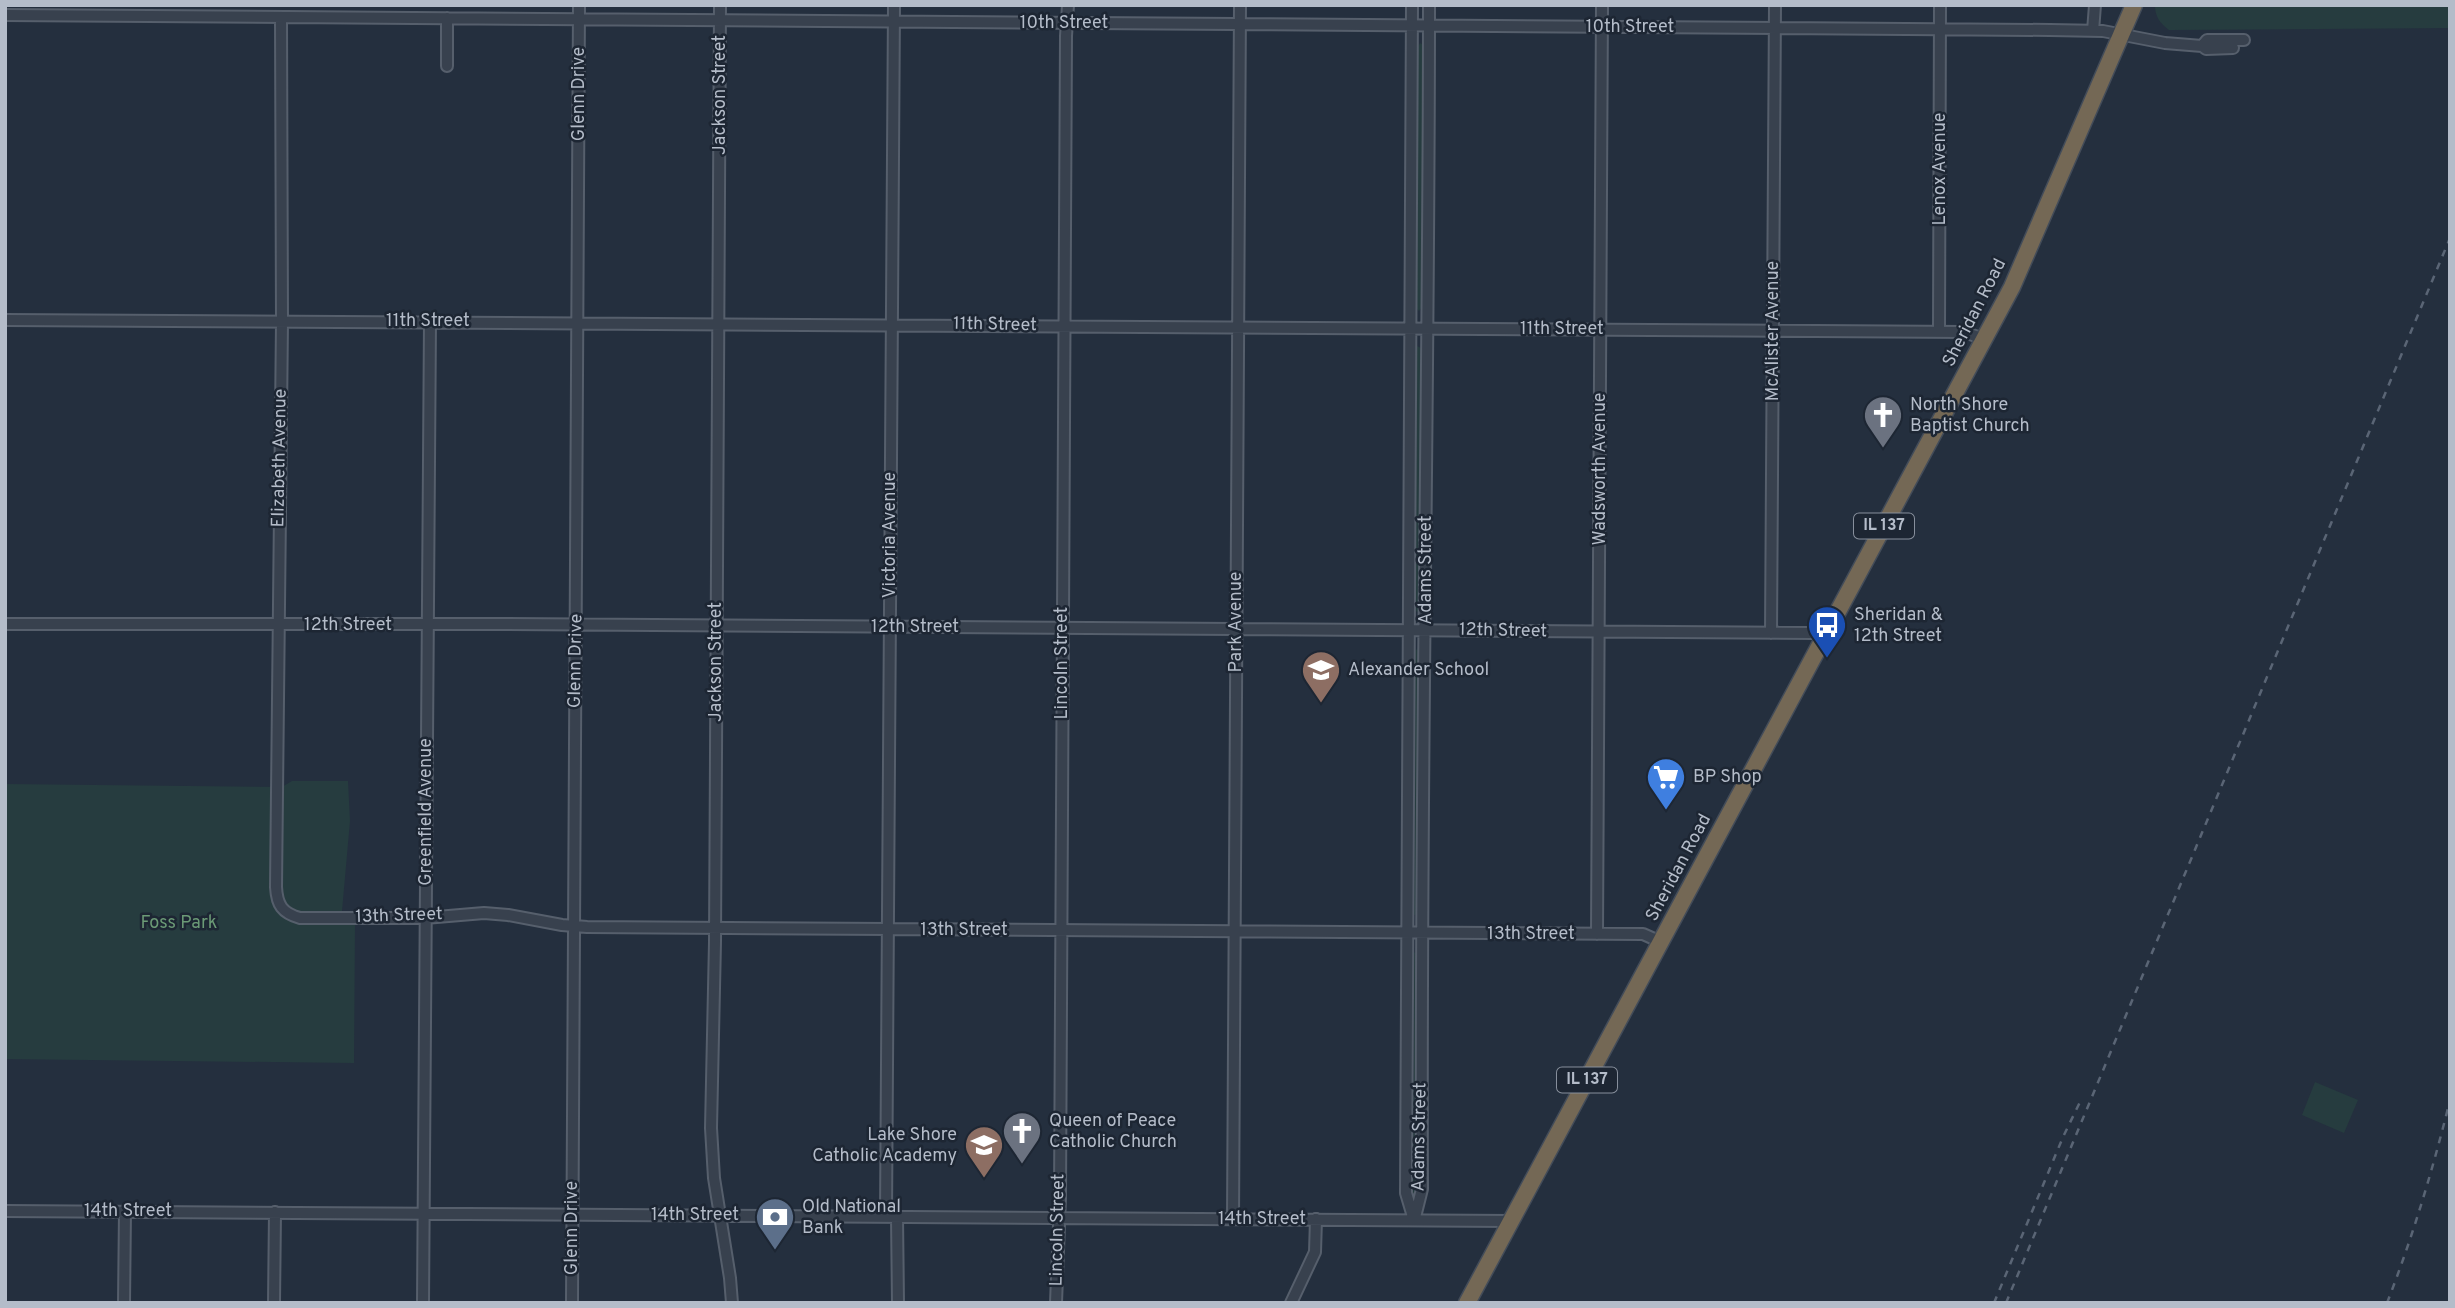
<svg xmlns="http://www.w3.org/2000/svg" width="2455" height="1308" font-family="Overpass,sans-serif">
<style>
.green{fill:#263c3f}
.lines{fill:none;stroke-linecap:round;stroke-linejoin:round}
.minor-casing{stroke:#565f6c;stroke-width:14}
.highway-casing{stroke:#434c59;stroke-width:19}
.minor{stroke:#38414e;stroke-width:10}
.highway{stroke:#746855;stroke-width:16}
.rail{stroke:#5a6575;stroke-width:2.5;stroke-dasharray:7 7;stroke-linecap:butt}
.labels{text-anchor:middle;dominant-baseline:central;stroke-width:5;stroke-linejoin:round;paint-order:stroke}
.shield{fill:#1d2633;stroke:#878f9c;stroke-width:2}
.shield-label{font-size:16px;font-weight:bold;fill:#b4bcc9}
.street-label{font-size:18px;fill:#b4bcc9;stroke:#1d2633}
.poi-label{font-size:18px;fill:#b4bcc9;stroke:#1d2633;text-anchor:start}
.park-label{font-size:18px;fill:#6b9a76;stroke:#1d2633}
</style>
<rect width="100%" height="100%" fill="#242f3e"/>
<path class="green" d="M2155,5H2450V28L2169,30C2160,23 2155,17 2155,5Z
M1420,43L1423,45L1421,308L1419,311L1417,309L1418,47Z
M1417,346L1421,348L1420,610L1417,612L1415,610Z
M1417,649L1419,650L1418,914L1414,915L1415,651Z
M292,781H348L350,821L342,911L355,922L354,1063L5,1059V784L282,787Z
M1414,952L1417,954L1416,1191L1413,1194Z
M2315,1082L2358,1100L2344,1133L2302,1115Z"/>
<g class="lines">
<g class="minor-casing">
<path id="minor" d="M720,5L715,942L711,1128L714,1178L730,1278L732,1303
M1412,5L1406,1193L1414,1220
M5,15L2050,30L2103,31L2165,43L2202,46L2206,49L2233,48
M281,17L282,322L276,887C277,905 282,913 300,918H425L484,913L508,915L562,925L587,927L1643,934L1661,942
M2093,31L2095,5
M2202,46L2207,40H2244
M447,66V18
M5,320L1964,332L1984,339
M1939,332L1940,5
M5,624H502L1813,633L1824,638
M1771,633L1775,5
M1597,934L1602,5
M5,1211L1511,1221
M886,1216L894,5
M897,1217L898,1303
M1415,1217L1422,1189C1420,795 1429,400 1429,5
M1233,1219L1240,5
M124,1303L125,1211
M274,1303L275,1212
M423,1303L430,321
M572,1303L579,5
M1056,1303L1060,1198L1066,36L1068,5
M1291,1303L1315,1252L1316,1219"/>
</g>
<g class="highway-casing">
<path id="highway" d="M1467,1303L2012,287L2134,5"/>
</g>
<use href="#minor" class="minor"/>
<use href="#highway" class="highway"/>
<path class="rail" d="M1994,1303L2063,1137L2080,1102
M2006,1303L2450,238
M2387,1303C2413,1236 2433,1169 2450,1100"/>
</g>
<defs>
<g id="church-pin" transform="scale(2.0125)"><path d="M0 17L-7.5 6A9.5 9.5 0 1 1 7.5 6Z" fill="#6b7280" stroke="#1d2633"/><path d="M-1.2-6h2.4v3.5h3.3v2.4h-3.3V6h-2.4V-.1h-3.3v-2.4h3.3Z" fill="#fff"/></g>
<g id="bus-pin" transform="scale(2.0125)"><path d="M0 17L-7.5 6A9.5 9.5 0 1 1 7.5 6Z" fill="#1a4fb4" stroke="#1d2633"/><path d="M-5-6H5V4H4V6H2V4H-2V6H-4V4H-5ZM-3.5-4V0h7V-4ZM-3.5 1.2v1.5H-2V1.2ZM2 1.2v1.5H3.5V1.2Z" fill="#fff"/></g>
<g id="school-pin" transform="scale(2.0125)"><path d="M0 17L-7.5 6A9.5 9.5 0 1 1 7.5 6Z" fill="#8d6e63" stroke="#1d2633"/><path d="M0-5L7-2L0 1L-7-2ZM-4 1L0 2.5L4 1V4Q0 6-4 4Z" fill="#fff"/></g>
<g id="supermarket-pin" transform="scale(2.0125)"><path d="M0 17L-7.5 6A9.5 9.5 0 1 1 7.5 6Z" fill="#3f7fe0" stroke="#1d2633"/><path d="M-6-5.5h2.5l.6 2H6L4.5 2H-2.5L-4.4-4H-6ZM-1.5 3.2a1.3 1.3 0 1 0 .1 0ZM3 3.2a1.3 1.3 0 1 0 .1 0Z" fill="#fff"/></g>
<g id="bank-pin" transform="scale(2.0125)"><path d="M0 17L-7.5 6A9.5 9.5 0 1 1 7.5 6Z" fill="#5c6f8a" stroke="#1d2633"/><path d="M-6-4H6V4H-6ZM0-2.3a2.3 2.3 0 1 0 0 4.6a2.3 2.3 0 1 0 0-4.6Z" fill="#fff"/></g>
</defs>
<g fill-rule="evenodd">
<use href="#church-pin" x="1883" y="415"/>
<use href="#bus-pin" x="1827" y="625"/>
<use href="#school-pin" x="1321" y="670"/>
<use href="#supermarket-pin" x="1666" y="777"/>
<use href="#church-pin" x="1022" y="1131"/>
<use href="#school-pin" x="984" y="1145"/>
<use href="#bank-pin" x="775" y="1217"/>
</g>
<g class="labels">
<g class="shield">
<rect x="1854" y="513.5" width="60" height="25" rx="5"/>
<rect x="1557" y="1067.5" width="60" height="25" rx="5"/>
</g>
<g class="shield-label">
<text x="1884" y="526">IL 137</text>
<text x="1587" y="1080">IL 137</text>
</g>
<g class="street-label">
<text x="1064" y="23">10th Street</text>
<text x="1630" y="27">10th Street</text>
<text transform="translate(579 94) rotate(-90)">Glenn Drive</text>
<text transform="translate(720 95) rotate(-90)">Jackson Street</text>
<text transform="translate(1940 169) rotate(-90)">Lenox Avenue</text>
<text transform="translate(1975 313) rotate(-63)">Sheridan Road</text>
<text x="428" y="321">11th Street</text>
<text transform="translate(995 325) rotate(1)">11th Street</text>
<text x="1562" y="329">11th Street</text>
<text transform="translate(1773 331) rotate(-90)">McAlister Avenue</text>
<text transform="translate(280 458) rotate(-89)">Elizabeth Avenue</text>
<text transform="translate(1600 469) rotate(-90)">Wadsworth Avenue</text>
<text transform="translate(890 535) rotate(-90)">Victoria Avenue</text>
<text transform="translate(1426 570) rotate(-90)">Adams Street</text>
<text transform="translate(1236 622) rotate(-90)">Park Avenue</text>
<text x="348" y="625">12th Street</text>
<text x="915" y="627">12th Street</text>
<text transform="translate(1503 631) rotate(1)">12th Street</text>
<text transform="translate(576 661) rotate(-89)">Glenn Drive</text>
<text transform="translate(716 662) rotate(-90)">Jackson Street</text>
<text transform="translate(1062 663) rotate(-90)">Lincoln Street</text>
<text transform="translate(426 812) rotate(-90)">Greenfield Avenue</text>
<text transform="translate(1679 868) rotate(-62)">Sheridan Road</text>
<text transform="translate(399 916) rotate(-2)">13th Street</text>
<text x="964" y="930">13th Street</text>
<text x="1531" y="934">13th Street</text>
<text transform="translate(1420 1137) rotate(-89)">Adams Street</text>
<text x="128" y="1211">14th Street</text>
<text x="695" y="1215">14th Street</text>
<text x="1262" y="1219">14th Street</text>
<text transform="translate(572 1228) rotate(-90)">Glenn Drive</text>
<text transform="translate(1058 1230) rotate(-89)">Lincoln Street</text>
</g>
<g class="poi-label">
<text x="1910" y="405">North Shore<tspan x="1910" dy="21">Baptist Church</tspan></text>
<text x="1854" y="615">Sheridan &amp;<tspan x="1854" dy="21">12th Street</tspan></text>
<text x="1348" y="670">Alexander School</text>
<text x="1693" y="777">BP Shop</text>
<text x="1049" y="1121">Queen of Peace<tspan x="1049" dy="21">Catholic Church</tspan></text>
<text x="957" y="1135" text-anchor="end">Lake Shore<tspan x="957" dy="21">Catholic Academy</tspan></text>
<text x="802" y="1207">Old National<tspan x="802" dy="21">Bank</tspan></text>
</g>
<g class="park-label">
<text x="179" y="923">Foss Park</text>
</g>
</g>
<rect width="2455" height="1308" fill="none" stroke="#b4bcc9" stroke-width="14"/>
</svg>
